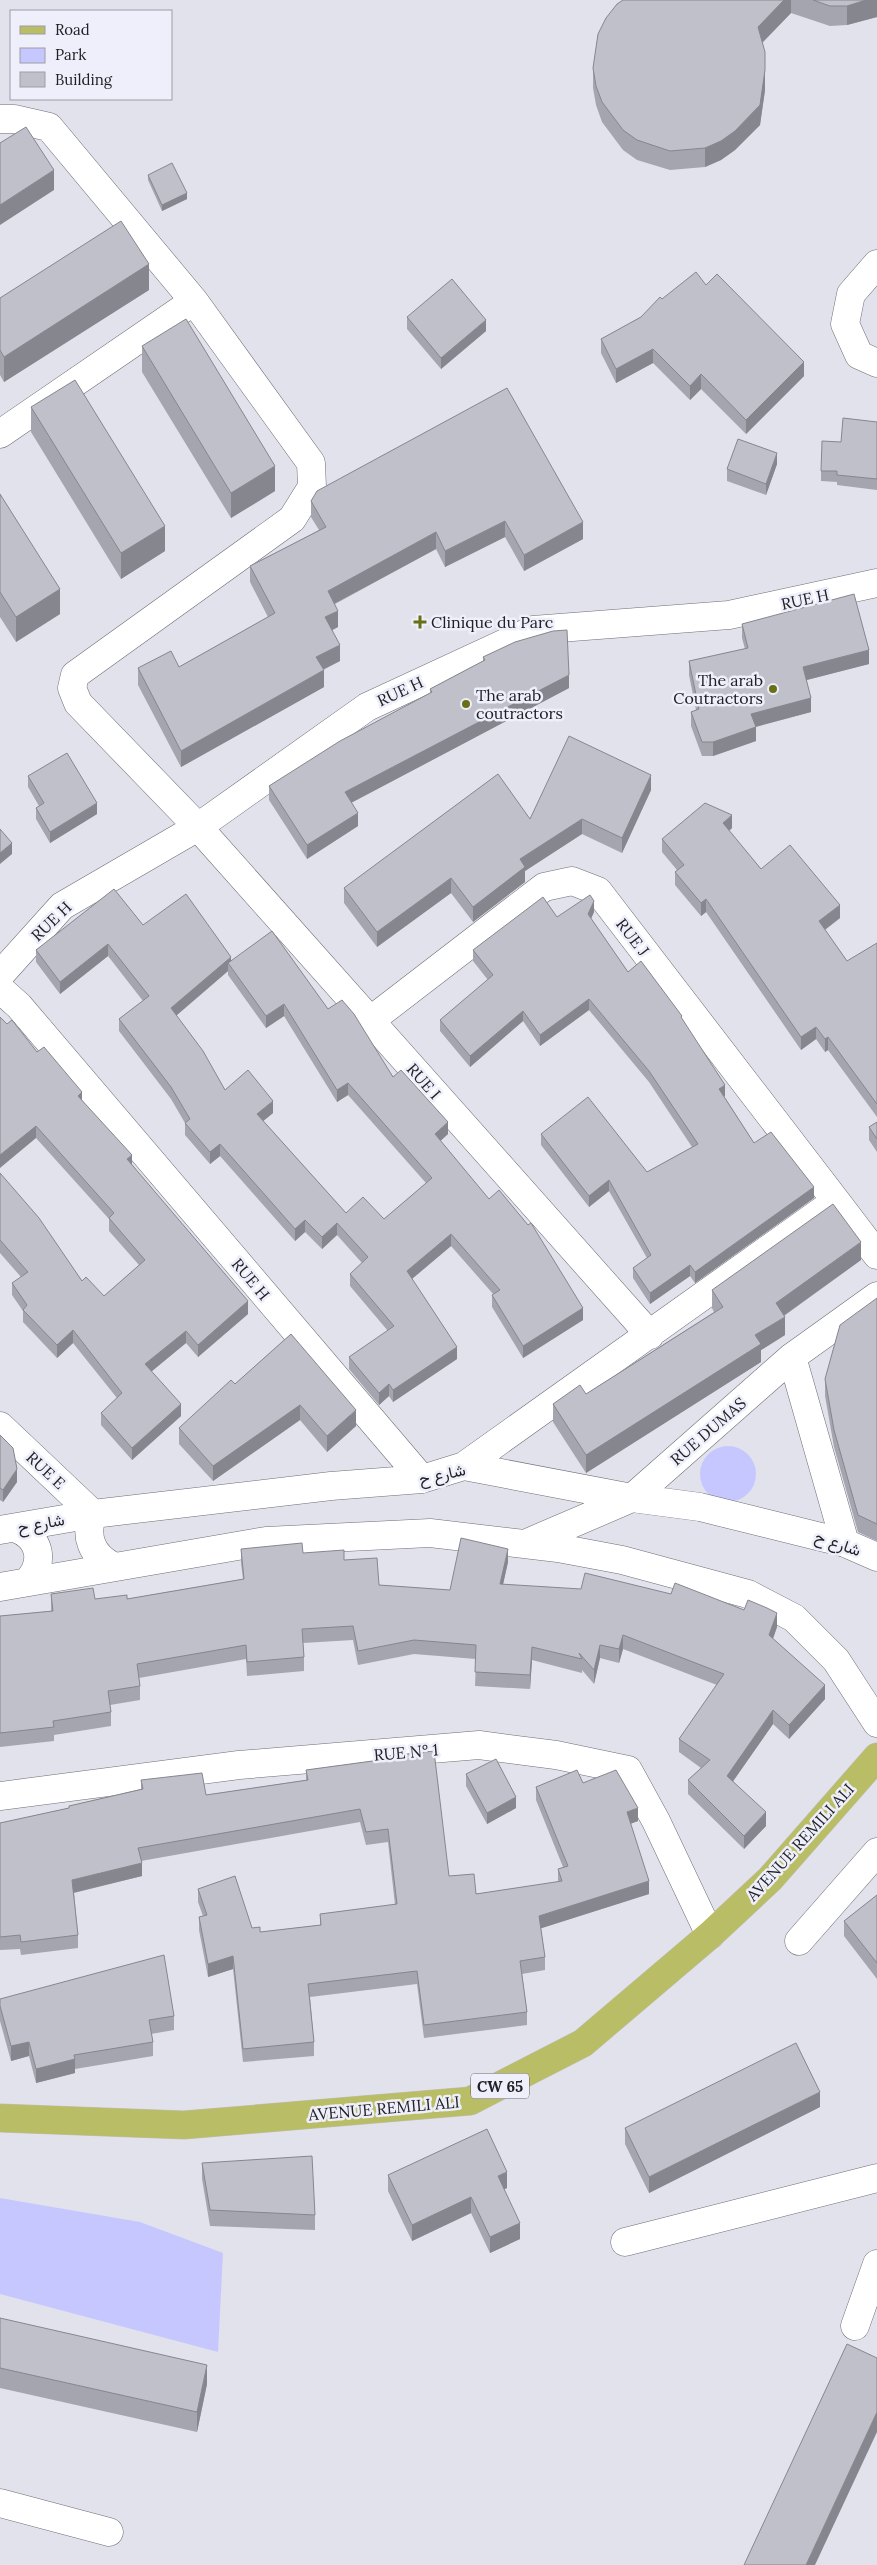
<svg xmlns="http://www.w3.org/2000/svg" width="877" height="2565" font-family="Lora,Vazirmatn,serif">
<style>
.green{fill:#c7c7ff}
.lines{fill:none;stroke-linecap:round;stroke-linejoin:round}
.street-casing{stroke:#6d6d77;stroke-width:29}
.primary-casing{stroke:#c1c1c2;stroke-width:29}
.street{stroke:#fff;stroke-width:28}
.primary{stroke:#b9be66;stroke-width:28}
.wall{fill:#a5a5af;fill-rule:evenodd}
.shaded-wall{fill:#86868e}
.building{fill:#c0c0cb;stroke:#86868e}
.poi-dot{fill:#696f14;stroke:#eeeffa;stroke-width:2}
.labels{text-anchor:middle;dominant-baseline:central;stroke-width:5;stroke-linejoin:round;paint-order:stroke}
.shield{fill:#eeeffa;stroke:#5e5f65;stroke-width:1}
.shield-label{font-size:15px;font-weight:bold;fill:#212125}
.street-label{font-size:16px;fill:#212125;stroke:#eeeffa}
.poi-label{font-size:16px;fill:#212125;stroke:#eeeffa;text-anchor:start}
</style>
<rect width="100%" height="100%" fill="#e1e2ec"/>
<path class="green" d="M700 1474a28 28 0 1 1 56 0a28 28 0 1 1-56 0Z
M0,2198L140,2222L223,2253L218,2352L0,2294Z"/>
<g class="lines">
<g class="street-casing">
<path id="street" d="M0,119H14L49,127L194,301L311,463L312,487L292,519L75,675L72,688L78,703L198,827L650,1335
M877,264L851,294L845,324L859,355L877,363
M0,434L194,301
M0,975L62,906L198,827L367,707L533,630L729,615L877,583
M0,989L19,1006L422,1479
M371,1020L544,887L572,881L598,891L836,1201
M792,1357L845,1543
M0,1426L93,1514C84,1536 92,1556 113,1566
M464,1466L836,1201L877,1255
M15,1528C40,1537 46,1562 27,1582
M0,1530L93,1514L331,1486L422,1479L464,1466L632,1498L700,1507L845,1543L877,1557
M527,1543L632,1498L792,1357L877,1296
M0,1587L266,1541L430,1533L558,1548L622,1560L748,1594L794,1618L836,1660L877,1723
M0,1796L239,1765L479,1745L556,1755L628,1770L656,1821L710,1935
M799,1941L877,1852
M625,2242L877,2178
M855,2326L877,2264
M0,2503L109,2532"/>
</g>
<g class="primary-casing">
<path id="primary" d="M0,2118L184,2125L470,2101L583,2043L710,1935L770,1879L877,1757"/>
</g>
<use href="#street" class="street"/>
<use href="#primary" class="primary"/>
</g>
<path class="wall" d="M623,0H877V17L847,25L830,26L791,13L762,43L765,90L760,125L735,150L721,160L705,167L670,170L637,160L623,150L602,122L596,105L593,88V68Z
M148,175L187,199L162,211L148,180Z
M706,285L804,376L746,434L701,389L690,400L653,363L616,383L601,353V339L641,317L662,299Z
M149,290L4,382L0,375V298Z
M407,317L486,331L441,369L407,329Z
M142,346L275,491L231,518L142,372Z
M507,388L583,539L524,571L505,537L445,567L436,549L335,604L338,627L332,630L340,661L323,670L324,687L181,767L138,685V668L179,667L268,617L250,582V566L319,530L311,517V501Z
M31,407L165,551L121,579L31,432Z
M877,422V490L837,485V482L821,481V471L841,442Z
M777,464L766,495L727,481V469Z
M0,494L60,614L16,642L0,617Z
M742,624L869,664L806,680L811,712L756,727V741L713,756H702L691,726V712L696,710L689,675V661L745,649L742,638Z
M483,657L569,688L351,803L358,826L307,859L269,800V786L430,693V689L483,661Z
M28,776L97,814L50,843L36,819V808L39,806L28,787Z
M651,790L622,853L582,834L525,871V882L473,922L451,893L377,947L344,903V888L530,819Z
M732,828L729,831L761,869L840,918L825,930L847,961L877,943V1117L828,1050L825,1052L816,1039L801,1050L706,912L701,916L675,885V872L677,870L662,852V839Z
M594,912L591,919L628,972L682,1019L725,1096H724L754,1143L814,1198L695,1283L690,1276L650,1304L633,1278V1268L647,1258L609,1191L589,1207L541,1145V1134L647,1172L692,1147L649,1082L589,1010L540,1046L523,1021L470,1067L440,1031V1020L488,980L473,961V950L557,917Z
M143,925L231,961L328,1009L448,1134L440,1141L583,1320L523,1358L492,1307V1295H494L451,1246L412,1279L457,1359L393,1402L389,1396L379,1405L349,1369V1357L388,1331L350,1286V1274L362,1263L337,1235L322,1249L305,1232L295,1241L220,1156L210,1164L185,1135V1123L171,1099L119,1031V1019L143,1001L108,956L60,994L36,962V950ZM228,971V975L266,1028L284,1016L337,1102L348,1095L426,1183L384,1219L346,1213L263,1121L273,1113L225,1090L176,1016Z
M7,1024L37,1052L82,1100L248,1314L198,1357L186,1343L151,1371L181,1416L132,1460L101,1425V1413L117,1398L73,1343L57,1358L23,1322V1311L12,1295V1283L21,1277L0,1253V1173L82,1281L104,1296L139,1265L109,1231V1219L36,1138Z
M877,1122V1152L869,1140V1127Z
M861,1260L784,1316L785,1335L761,1350V1362L586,1473L553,1422V1404L586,1394L714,1312L712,1308V1290Z
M877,1298V1541L858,1532L834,1447L825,1396V1379Z
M291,1334L356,1426L327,1452L300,1420L213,1481L179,1444V1428L235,1384Z
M0,1435L17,1482L3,1502L0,1500Z
M241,1549L303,1553L344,1560L379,1585L450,1590L508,1562L503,1584L777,1627L773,1639L825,1699L789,1739L773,1724L733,1781L766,1826L744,1849L688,1794V1780L701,1768L679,1752V1739L717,1685L623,1649L619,1663L600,1658L594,1684L582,1670V1673L532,1660L530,1689L475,1686L476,1659L414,1654L358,1665L353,1640L303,1643L304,1657V1671L247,1676L246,1659L139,1678L140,1686V1700L110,1705L111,1712V1726L54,1735V1741L0,1747V1616L51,1611V1594L95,1599H127L243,1579L241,1563Z
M379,1760L449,1876L476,1894L558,1882V1869L563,1867L536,1800V1787L583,1783L638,1821L630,1824L649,1894L541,1928L545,1957V1970L522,1974L527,2012V2025L424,2038L417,1984L310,1997L314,2042V2056L243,2062L233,1969L208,1977L199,1930V1917L203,1916L198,1902V1889L252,1928L260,1932L320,1925V1914L395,1905L388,1842L366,1845L360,1822L141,1861L142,1876L74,1893L78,1935V1948L21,1955L20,1949L0,1950V1823L69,1808V1806L141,1789V1780L206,1795L306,1780V1770Z
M466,1774L516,1808L487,1824L466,1786Z
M877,1895V1979L844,1936V1921Z
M0,2006L174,2016V2030L151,2034L153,2042V2056L75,2069V2073L36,2083L29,2056L11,2061L0,2021Z
M820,2107L649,2193L625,2144V2128Z
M202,2163L315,2215V2230L210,2226L202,2179Z
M388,2175L507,2188L504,2189L520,2239L490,2253L471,2213L412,2241L388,2191Z
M0,2318L207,2384L197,2432L0,2388Z"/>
<path class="shaded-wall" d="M784,0H791V13L758,47V27Z
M866,0H877V17L847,25V6Z
M765,70V90L760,125L735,150L721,160L705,167V148Z
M54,170V190L0,225V205Z
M187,193V199L162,211V205Z
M149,264V290L4,382V357Z
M486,320V331L441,369V358Z
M653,349V363L616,383V369Z
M804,362V376L746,434V420Z
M701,374V389L690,400V386Z
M777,453V464L766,495V484Z
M275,466V491L231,518V493Z
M505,521V537L445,567V551Z
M583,522V539L524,571V555Z
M165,526V551L121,579V553Z
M436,532V549L328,607V591Z
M60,589V614L16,642V617Z
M338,611V627L325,634V617Z
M340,645V661L316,673V657Z
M869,650V664L803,681V667Z
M324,670V687L181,767V751Z
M569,675V688L345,806V792Z
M811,698V712L751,728V714Z
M756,727V741L713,756V742Z
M651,775V790L622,853V838Z
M97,803V814L50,843V832Z
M358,813V826L307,859V845Z
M732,815V828L723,836V823Z
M582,819V834L525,871V882L473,922V907L520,859Z
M12,843V854L0,864V853Z
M451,878V893L377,947V932Z
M706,899V912L701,916V903Z
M594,901V912L588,925V914Z
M840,905V918L819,934V921Z
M108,944V956L60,994V982Z
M231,957V966L228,963V971L171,1020V1008Z
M589,999V1010L540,1046V1035Z
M284,1004V1016L266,1028V1016Z
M523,1011V1021L470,1067V1056Z
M816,1027V1039L801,1050V1037Z
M828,1037V1050L825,1052V1039Z
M348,1083V1095L337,1102V1090Z
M725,1085V1096L719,1100V1089Z
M82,1092V1105L78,1096Z
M273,1101V1113L257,1126V1114Z
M448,1122V1134L435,1146V1134Z
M36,1126V1138L0,1168V1155Z
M220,1144V1156L210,1164V1152Z
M132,1155V1168L127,1159Z
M609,1180V1191L589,1207V1196Z
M814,1187V1198L695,1283V1272Z
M305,1220V1232L295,1241V1229Z
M337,1223V1235L322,1249V1237Z
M451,1234V1246L407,1283V1271Z
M861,1242V1260L776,1321V1303Z
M690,1265V1276L650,1304V1293Z
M248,1301V1314L198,1357V1345Z
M583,1308V1320L523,1358V1346Z
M785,1317V1335L761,1350V1362L586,1473V1455L755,1335Z
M73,1330V1343L57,1358V1345Z
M186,1331V1343L145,1377V1364Z
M457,1347V1359L393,1402V1390Z
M389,1384V1396L379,1405V1393Z
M181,1404V1416L132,1460V1448Z
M300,1405V1420L213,1481V1466Z
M356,1410V1426L327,1452V1436Z
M17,1469V1482L3,1502V1490Z
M508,1549V1562L500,1598V1584Z
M777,1613V1627L769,1649V1635Z
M623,1635V1649L619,1663V1649Z
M600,1645V1658L594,1684V1670Z
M532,1647V1660L530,1689V1675Z
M825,1685V1699L789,1739V1725Z
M773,1710V1724L727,1790V1776Z
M516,1797V1808L487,1824V1813Z
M638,1808V1821L627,1825V1812Z
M766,1812V1826L744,1849V1836Z
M142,1863V1876L72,1893V1880Z
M649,1881V1894L539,1929V1916Z
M233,1956V1969L208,1977V1964Z
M29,2042V2056L11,2061V2046Z
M75,2059V2073L36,2083V2069Z
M820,2092V2107L649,2193V2177Z
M507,2172V2188L498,2192V2176Z
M471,2197V2213L412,2241V2225Z
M520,2223V2239L490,2253V2237Z
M207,2365V2384L197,2432V2412Z
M877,2412V2432L815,2565H806Z"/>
<path class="building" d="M623,0H784L758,27L765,52V70L760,105L735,131L721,141L705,148L670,151L637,140L623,130L602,102L596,86L593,68L598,34L606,18L617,4Z
M813,0H866L847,6H830Z
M26,127L54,170L0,205V143Z
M172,163L187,193L162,205L148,175Z
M121,221L149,264L4,357L0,350V298Z
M696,272L706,285L717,274L804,362L746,420L701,374L690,386L653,349L616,369L601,339L641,317L660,297L662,299Z
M452,279L486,320L441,358L407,317Z
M186,319L275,466L231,493L142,346Z
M75,380L165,526L121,553L31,407Z
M507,388L583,522L524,555L505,521L445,551L436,532L328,591L338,611L325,617L340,645L316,657L324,670L181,751L138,668L171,651L179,667L275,613L250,566L326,527L311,501L317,491Z
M843,418L877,422V479L837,475V471H821L822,441L841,442Z
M738,439L777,453L766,484L727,469Z
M0,494L60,589L16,617L0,592Z
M854,594L869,650L803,667L811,698L751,714L756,727L713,742H702L691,712L699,709L689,661L748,648L742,624Z
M567,630L569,675L345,792L358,813L307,845L269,786L340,741L432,692L430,689L485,660L483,657L515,642L553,631Z
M569,736L651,775L622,838L582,819L520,859L525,867L473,907L451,878L377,932L344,888L498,774L530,819Z
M67,753L97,803L50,832L36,808L44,803L28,776Z
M705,803L732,815L723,823L761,869L790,845L840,905L819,921L847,961L877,943V1104L828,1037L825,1039L816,1027L801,1037L706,899L701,903L675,872L684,865L662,839Z
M0,829L12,843L0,853Z
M114,889L143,925L186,894L231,957L171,1008L203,1051L225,1090L248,1070L273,1101L257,1114L346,1213L363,1197L384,1219L432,1178L348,1083L337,1090L284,1004L266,1016L228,963L272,931L328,1009L342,1000L354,1014L393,1077L401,1070L448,1122L435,1134L489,1199L499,1190L528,1225L531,1223L583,1308L523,1346L492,1295L500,1290L451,1234L407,1271L457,1347L393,1390L389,1384L379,1393L349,1357L394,1326L350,1274L368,1257L337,1223L322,1237L305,1220L295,1229L220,1144L210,1152L185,1123L190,1119L171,1087L119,1019L149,996L108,944L60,982L36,950Z
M590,895L594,901L588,914L628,972L641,961L682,1016L681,1017L725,1085L719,1089L754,1143L771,1132L814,1187L695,1272L690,1265L650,1293L633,1268L651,1255L609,1180L589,1196L541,1134L588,1097L647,1172L698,1144L649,1071L589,999L540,1035L523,1011L470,1056L440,1020L493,975L473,950L543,897L557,917Z
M0,1017L7,1024L12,1020L37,1052L44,1047L82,1092L78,1096L132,1155L127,1159L248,1301L198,1345L186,1331L145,1364L181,1404L132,1448L101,1413L122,1393L73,1330L57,1345L23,1310L27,1305L12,1283L28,1272L0,1240V1173L39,1218L82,1281L86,1277L104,1296L145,1260L109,1218L114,1213L36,1126L0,1155Z
M877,1122V1139L869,1127Z
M833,1204L861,1242L776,1303L785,1317L755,1335L761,1344L586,1455L553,1404L580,1385L586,1394L723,1307L712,1290Z
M877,1298V1524L858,1515L834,1430L825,1379L840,1325Z
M291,1334L356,1410L327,1436L300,1405L213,1466L179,1428L231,1380L235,1384Z
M0,1435L13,1448L17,1469L3,1490L0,1488Z
M461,1538L508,1549L500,1584L581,1589L585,1573L671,1594L675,1583L744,1610L748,1600L767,1608L777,1613L769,1635L825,1685L789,1725L773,1710L727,1776L766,1812L744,1836L688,1780L710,1760L679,1739L724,1674L623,1635L619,1649L600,1645L594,1670L579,1653L582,1659L532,1647L530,1675L475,1672L476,1645L414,1640L358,1651L353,1626L302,1629L304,1657L247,1662L246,1645L137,1664L140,1686L108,1691L111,1712L53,1721L54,1727L0,1733V1616L53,1611L51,1594L93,1588L95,1599L127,1595V1599L244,1579L241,1549L302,1543L303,1553L344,1550V1560L377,1558L379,1585L450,1590Z
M434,1751L449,1876L474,1874L476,1894L562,1881L558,1869L568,1866L536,1787L577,1770L583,1783L616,1770L638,1808L627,1812L649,1881L539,1916L545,1957L520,1961L527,2012L424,2025L417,1971L308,1984L314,2042L243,2049L233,1956L208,1964L199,1917L207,1915L198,1889L235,1876L252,1928L260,1927V1932L321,1925L320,1914L397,1904L388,1829L366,1832L360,1809L138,1848L142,1863L72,1880L78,1935L21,1942L20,1935L0,1937V1823L69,1808V1806L143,1789L141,1780L202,1773L206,1795L308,1780L306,1770L380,1760L379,1757Z
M496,1759L516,1797L487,1813L466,1774Z
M877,1895V1963L844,1921Z
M164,1955L174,2016L149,2020L153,2042L74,2055L75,2059L36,2069L29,2042L11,2046L0,2006V1999Z
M796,2043L820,2092L649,2177L625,2128Z
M487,2129L507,2172L498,2176L520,2223L490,2237L471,2197L412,2225L388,2175Z
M312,2156L315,2215L210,2210L202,2163Z
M0,2318L207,2365L197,2412L0,2368Z
M847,2344L877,2358V2412L806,2565H744Z"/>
<g class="poi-dot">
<path d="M417.5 614.5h5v5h5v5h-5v5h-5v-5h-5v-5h5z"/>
<circle cx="773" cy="689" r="5"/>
<circle cx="466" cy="704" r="5"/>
</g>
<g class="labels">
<rect class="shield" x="471" y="2073.5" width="58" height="25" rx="4"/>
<g class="shield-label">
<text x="500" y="2086">CW 65</text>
</g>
<g class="street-label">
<text transform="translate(805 599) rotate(-12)">RUE H</text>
<text transform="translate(400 691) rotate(-25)">RUE H</text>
<text transform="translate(51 921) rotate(-44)">RUE H</text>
<text transform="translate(633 937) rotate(52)">RUE J</text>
<text transform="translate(424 1081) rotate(48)">RUE I</text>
<text transform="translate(251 1279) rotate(50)">RUE H</text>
<text transform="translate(708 1431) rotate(-41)">RUE DUMAS</text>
<text transform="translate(46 1470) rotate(43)">RUE E</text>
<text transform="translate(442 1474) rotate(-12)">شارع ح</text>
<text transform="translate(41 1523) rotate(-10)">شارع ح</text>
<text transform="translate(838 1543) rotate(19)">شارع ح</text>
<text transform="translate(406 1752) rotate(-5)">RUE N° 1</text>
<text transform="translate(800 1842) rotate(-48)">AVENUE REMILI ALI</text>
<text transform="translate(384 2108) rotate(-5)">AVENUE REMILI ALI</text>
</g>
<g class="poi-label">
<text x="431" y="622">Clinique du Parc</text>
<text x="763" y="680" text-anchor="end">The arab<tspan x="763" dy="18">Coutractors</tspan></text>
<text x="476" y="695">The arab<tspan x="476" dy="18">coutractors</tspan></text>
</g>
</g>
<rect x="10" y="10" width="162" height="90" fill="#eeeffa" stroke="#9c9da5"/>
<rect x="20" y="26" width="25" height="8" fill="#b9be66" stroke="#9c9da5"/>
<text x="55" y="35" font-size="15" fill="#212125">Road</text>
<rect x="20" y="48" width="25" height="15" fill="#c7c7ff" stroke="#9c9da5"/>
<text x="55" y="60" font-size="15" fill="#212125">Park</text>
<rect x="20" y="72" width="25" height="15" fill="#c0c0cb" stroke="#9c9da5"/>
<text x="55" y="85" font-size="15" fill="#212125">Building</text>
</svg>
